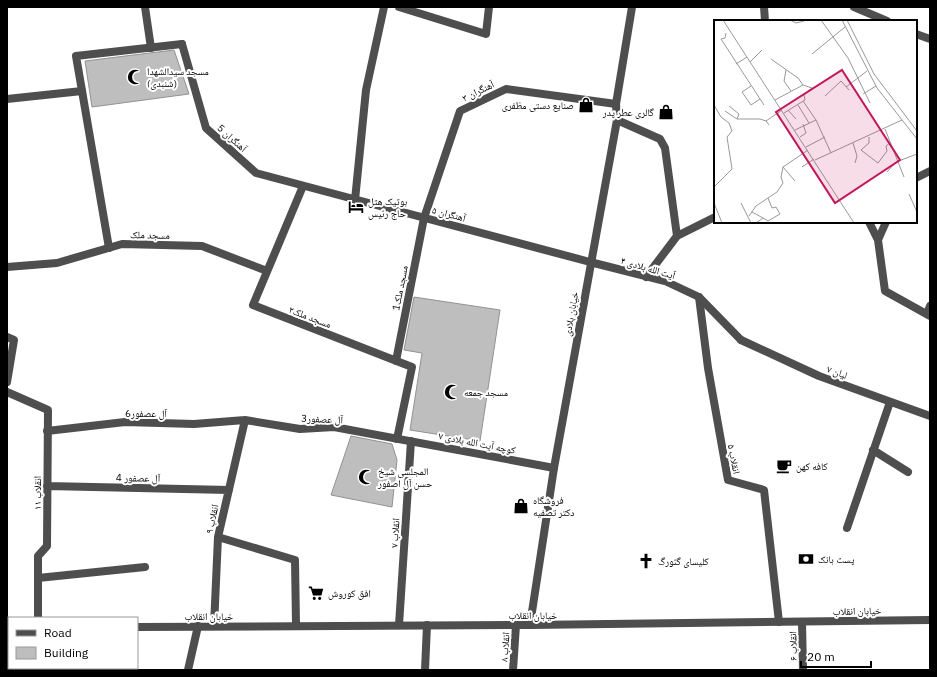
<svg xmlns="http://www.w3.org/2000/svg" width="937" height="677" font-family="'IBM Plex Sans','Noto Naskh Arabic',sans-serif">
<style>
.building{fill:#bebebe;stroke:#929292}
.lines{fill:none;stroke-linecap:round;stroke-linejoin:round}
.pedestrian{stroke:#4e4e4e;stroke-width:8}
.minor{stroke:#4e4e4e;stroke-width:8}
.tertiary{stroke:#4e4e4e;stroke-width:8}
.labels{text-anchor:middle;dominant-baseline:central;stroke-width:4;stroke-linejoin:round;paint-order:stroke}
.poi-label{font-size:10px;fill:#000;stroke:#fff;text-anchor:start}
.street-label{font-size:10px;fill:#000;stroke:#fff}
.inset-road{fill:none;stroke:#999;stroke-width:1}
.view{fill:#c2185b;fill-opacity:0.15;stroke:#c2185b;stroke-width:2}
.inset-edge{fill:none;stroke:#000;stroke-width:2}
</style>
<rect width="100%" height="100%" fill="#fff"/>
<path class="building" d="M174,50L189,94L92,107L85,61Z
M414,297L500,310L480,441L410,430L422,353L404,350Z
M351,436L392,444L397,460L392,507L331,495Z"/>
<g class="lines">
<path class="pedestrian" d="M399,7L486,34L489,7
M182,44L206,128L256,173L590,262
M7,99L82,91
M916,178L930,171
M303,186L253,305L412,367L397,439
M355,200L366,90L384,7
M869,222L878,240L885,291L930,316
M878,240L886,222
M7,267L57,263L122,244L202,246L267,271
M699,297L708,368L728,480L764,490L779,622
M927,314L930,306
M741,340L819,376L930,416
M396,361L424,218L460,111L506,89L616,104
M873,450L908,472
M847,528L890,402
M802,622L803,670
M86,670V668
M188,670L198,626"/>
<path class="minor" d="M145,7L151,48
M764,7L765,21
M854,7L887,21
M916,34L930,39
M617,120L660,139L665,148L677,236L715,217
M109,248L76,56L182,44
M590,262L665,281L699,297L741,340
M646,277L677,236
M7,337L14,340L7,382
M7,392L48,410L47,546L38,556V618
M47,431L125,422L194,424L245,420L300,429L334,427L554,468
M47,486L229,490
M218,537L295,560L296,625
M38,578L145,567
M399,625L411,441
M214,626L218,537L245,420
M8,670L9,645
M425,670L427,625
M513,670L516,625"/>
<path class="tertiary" d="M530,625L554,468L617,120L616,104L632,7
M7,626H9
M137,627L530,625L930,620"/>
</g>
<defs>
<g id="mosque-bare" transform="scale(1.2)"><path d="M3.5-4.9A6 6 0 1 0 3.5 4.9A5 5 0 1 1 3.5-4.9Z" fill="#000" stroke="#fff" stroke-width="2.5" paint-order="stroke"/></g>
<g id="shop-bare" transform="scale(1.2)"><path d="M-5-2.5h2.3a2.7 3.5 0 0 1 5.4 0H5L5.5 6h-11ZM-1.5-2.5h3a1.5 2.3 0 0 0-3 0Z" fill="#000" stroke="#fff" stroke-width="2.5" paint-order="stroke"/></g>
<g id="hotel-bare" transform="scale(1.2)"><path d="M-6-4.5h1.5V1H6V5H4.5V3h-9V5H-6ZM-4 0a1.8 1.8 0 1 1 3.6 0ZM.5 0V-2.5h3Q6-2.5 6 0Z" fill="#000" stroke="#fff" stroke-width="2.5" paint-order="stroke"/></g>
<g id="cafe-bare" transform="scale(1.2)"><path d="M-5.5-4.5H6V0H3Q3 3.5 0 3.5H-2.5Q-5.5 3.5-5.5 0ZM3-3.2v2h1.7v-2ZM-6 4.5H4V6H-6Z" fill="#000" stroke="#fff" stroke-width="2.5" paint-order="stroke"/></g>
<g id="bank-bare" transform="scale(1.2)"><path d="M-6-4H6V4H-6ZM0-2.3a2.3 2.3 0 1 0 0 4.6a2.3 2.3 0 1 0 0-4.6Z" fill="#000" stroke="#fff" stroke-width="2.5" paint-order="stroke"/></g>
<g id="church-bare" transform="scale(1.2)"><path d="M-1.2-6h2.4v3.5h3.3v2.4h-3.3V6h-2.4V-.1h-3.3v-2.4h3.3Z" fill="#000" stroke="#fff" stroke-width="2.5" paint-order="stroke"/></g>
<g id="supermarket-bare" transform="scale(1.2)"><path d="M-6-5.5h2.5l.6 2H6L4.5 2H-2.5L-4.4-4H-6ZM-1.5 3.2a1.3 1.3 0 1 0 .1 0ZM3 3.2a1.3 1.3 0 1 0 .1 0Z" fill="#000" stroke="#fff" stroke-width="2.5" paint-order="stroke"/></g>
</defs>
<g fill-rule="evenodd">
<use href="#mosque-bare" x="135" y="77"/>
<use href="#shop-bare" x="586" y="105"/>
<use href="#shop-bare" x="666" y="112"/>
<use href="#hotel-bare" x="356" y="207"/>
<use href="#mosque-bare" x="452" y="392"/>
<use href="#cafe-bare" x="784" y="466"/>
<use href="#mosque-bare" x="366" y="477"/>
<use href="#shop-bare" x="521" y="506"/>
<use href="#bank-bare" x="806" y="559"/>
<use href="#church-bare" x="646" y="561"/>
<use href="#supermarket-bare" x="316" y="593"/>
</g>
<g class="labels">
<g class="poi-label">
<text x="147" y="71">مسجد سیدالشهدا<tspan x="147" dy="12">(شنبدی)</tspan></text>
<text x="574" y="105" text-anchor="end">صنایع دستی مظفری</text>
<text x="654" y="112" text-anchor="end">گالری عطر پدر</text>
<text x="368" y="201">بوتیک هتل<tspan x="368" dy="12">حاج رئیس</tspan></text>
<text x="464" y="392">مسجد جمعه</text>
<text x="796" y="466">کافه کهن</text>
<text x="378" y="471">المجلسی شیخ<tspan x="378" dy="12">حسن آل اصفور</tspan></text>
<text x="533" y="500">فروشگاه<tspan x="533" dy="12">دکتر تصفیه</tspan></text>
<text x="818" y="559">پست بانک</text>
<text x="658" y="561">کلیسای گئورگ</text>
<text x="328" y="593">افق کوروش</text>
</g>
<g class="street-label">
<text transform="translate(478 91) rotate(-26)">آهنگران ۳</text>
<text transform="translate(232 138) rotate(42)">آهنگران 5</text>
<text transform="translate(449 214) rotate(15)">آهنگران ۵</text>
<text transform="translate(150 235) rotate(1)">مسجد ملک</text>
<text transform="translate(648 268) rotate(16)">آیت الله بلادی ۴</text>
<text transform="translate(400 288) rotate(-79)">مسجد ملک1</text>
<text transform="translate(571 314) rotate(-80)">خیابان بلادی</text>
<text transform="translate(310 317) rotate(21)">مسجد ملک۲</text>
<text transform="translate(837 372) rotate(20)">لیان ۷</text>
<text x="146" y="413">آل عصفور6</text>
<text transform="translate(322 419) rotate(2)">آل عصفور3</text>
<text transform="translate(477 443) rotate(11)">کوچه آیت الله بلادی ۷</text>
<text transform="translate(734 459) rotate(79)">انقلاب ۵</text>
<text transform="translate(138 478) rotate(1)">آل عصفور 4</text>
<text transform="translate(37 493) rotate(-90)">انقلاب ۱۱</text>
<text transform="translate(212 519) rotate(-78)">انقلاب ۹</text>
<text transform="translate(395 533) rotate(-86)">انقلاب ۷</text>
<text transform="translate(857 611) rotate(-1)">خیابان انقلاب</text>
<text x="533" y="615">خیابان انقلاب</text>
<text x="209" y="616">خیابان انقلاب</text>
<text transform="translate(793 646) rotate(-91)">انقلاب ۶</text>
<text transform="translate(505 647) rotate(-86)">انقلاب ۸</text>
</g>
</g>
<g transform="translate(714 20)">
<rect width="203" height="203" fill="#fff"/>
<path class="inset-road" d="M9,0L140,203M76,0L82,3L90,1M107,0L134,38L156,83M128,0L163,68L203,119M133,0L160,54L203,111M12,13L11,18L7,19L50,85M98,34L131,7M57,39L84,58L89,65M36,42L48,30M22,44L33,37M72,50L70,61L77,71M37,66L28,72L37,85L46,79M132,67L153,51M149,74L162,66M111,76L127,61L135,70M61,80L89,65L98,68L90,75L91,80L70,93M89,81L102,100L117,133M0,85L7,97L15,103L18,111L13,117L18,149L0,167M84,85L95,103M15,86L25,94L23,99M74,90L82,99M11,91L23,99H46L52,101L55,105M52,101L68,90M171,109L190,157M81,110L102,100M86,117L92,113L89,104M155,117V123L147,130L164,143L173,131L172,126L177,122M139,123L143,136L141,143M92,127L111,117M101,140L188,100M69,147L81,161M88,147L100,139M173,152L182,142L203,134M195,174L203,192M0,183L8,203M27,183L37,203M38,192L49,198L42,203M35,196L42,186L63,172L69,163L67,157L69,147L94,130M49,198L54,201L66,194L62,187L58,188L54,178"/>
<path class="view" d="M128,50L186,140L121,183L62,92Z"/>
<rect width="203" height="203" class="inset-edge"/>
</g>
<rect width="937" height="677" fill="none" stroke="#000000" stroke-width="16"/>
<rect x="8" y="617" width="130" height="52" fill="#ffffff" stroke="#999999"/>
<rect x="16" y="630" width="20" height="6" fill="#4e4e4e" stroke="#999999"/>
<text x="44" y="637" font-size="12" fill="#000000">Road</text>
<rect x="16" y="647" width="20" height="12" fill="#bebebe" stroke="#999999"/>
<text x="44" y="657" font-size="12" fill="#000000">Building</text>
<path d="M801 661v6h70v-6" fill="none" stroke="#000000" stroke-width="2"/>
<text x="807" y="661" font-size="12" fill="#000000" stroke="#ffffff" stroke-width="3" paint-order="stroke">20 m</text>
</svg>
